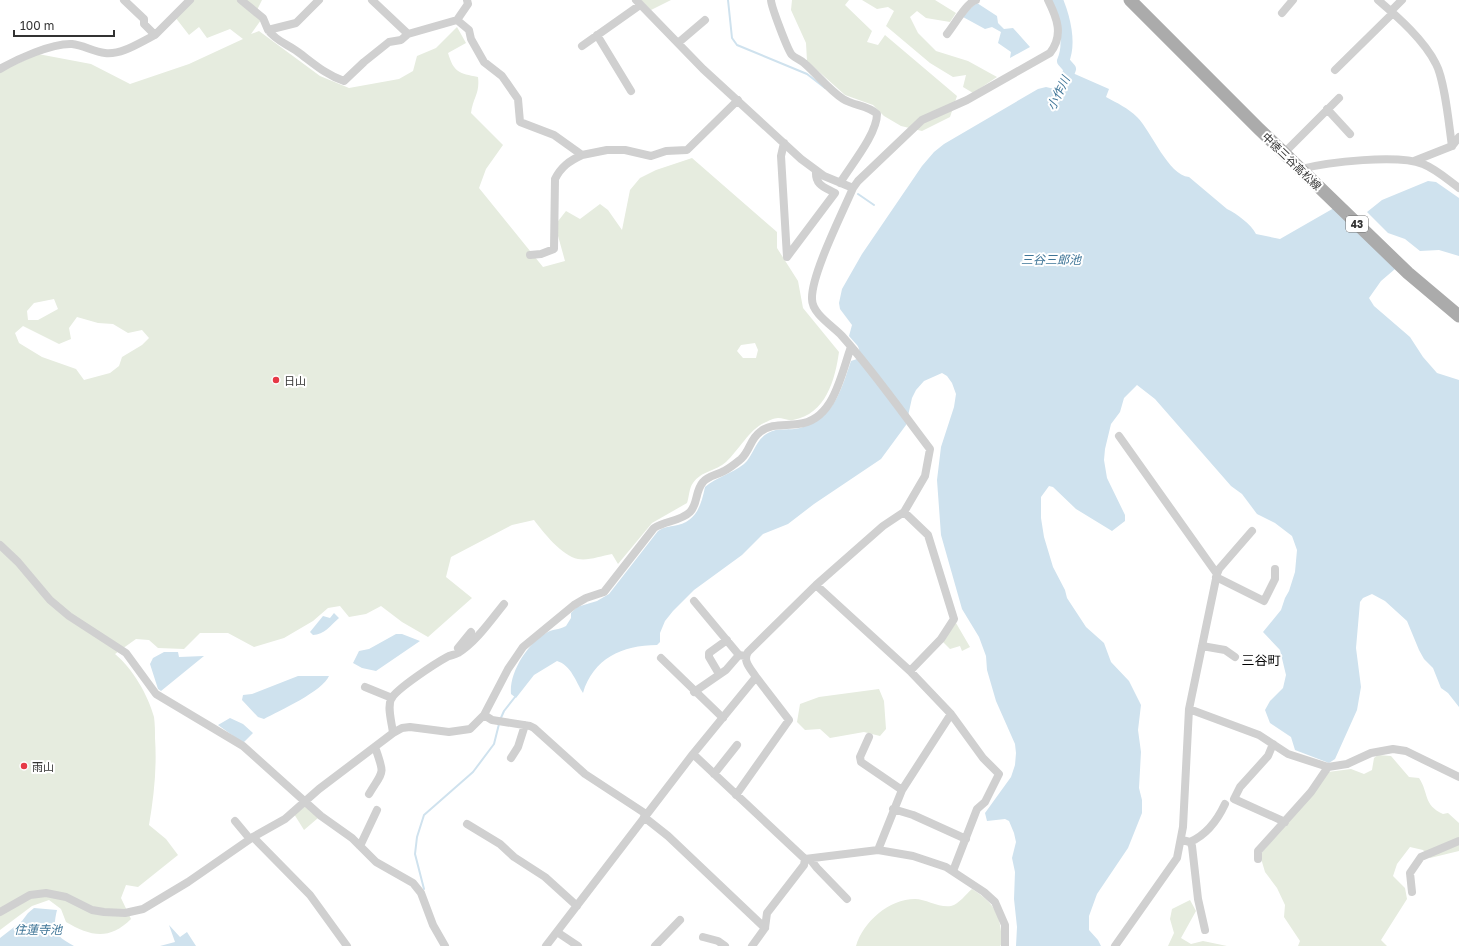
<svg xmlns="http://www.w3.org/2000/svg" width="1459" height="946" font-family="'Golos Text','Noto Sans JP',sans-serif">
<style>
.green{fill:#e6ecdf;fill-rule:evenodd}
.water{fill:#cfe2ee}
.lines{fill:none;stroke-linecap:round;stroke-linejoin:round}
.stream{stroke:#cfe2ee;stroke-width:2}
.river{stroke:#cfe2ee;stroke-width:12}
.street{stroke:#d0d0d0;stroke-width:8}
.primary{stroke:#ababab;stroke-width:13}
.poi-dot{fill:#e63946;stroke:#fff;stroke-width:1.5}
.labels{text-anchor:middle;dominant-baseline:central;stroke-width:4;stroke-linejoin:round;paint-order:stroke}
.shield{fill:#fff;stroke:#707070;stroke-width:1}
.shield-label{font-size:10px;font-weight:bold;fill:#333}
.street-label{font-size:11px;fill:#333;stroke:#fff}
.poi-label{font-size:11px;fill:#333;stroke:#fff;text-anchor:start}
.water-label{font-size:12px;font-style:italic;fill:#3f7597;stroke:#fff}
.quarter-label{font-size:13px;fill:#000;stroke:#fff}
</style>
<rect width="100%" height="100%" fill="#fff"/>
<path class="green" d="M194,0H262L256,12L261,20L251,34L259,31L320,76L349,88L399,79L413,71L417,56L436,48L457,27L466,43L448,53C454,73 459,73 478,77C480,94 473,97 471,113L503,145L486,169L479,188L543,267L565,261L555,225L566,211L580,219L600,204L608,210L622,230L630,190L640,178L656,170L692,158L777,232V248L798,281L803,308L839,352C835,380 826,414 793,420C788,421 783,418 778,418C774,418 768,421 764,423C750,429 738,451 726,462C716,471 701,471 693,483C689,488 689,498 687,503L652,523L618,564L612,554C601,556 588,561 578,559C562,556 543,532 534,520L512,525L451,557L446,577L472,598L428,637L402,622L381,606L366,614L349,617L340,606L328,608L313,621L284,638L254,647L228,633H200L184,649L158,648L149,640L136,639L115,654C133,669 148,695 154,717C155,724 155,732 155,738C157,768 154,796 149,825L166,839L178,855L138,887L126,885L121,898L131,919C109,941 90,936 66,922L61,909L49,900L32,906L0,930V72L38,54L91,64L130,84L189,64L243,39L230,29L207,38L199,27L189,35L175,17ZM54,299L58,309L38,320H28L27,311L34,303ZM77,317L98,323L113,324L128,333L142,330L149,338L142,345L122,357L119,366L110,373L84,380L76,369L42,357L19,343L15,333L23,326L59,344L71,339L69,328ZM755,343L758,350L756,358H743L737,351L741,345Z
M641,0H671L651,10Z
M792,0H849L845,5L872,31L867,42L878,45L885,35L957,96L950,117L922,131L901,126L884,116L873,105L845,95L807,61L806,43L791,10Z
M862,0H935L956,13L950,22L926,18L917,11L910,17L918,33L936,51L968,61L997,77L973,93L963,87L966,75L953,77L930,63L886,26L894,11L888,7L877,9Z
M956,623L970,647L962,651L960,646L950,649L942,641Z
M879,689L884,701L886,729L880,736L864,732L830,738L820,729L805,730L797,722L800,704L819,697Z
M1378,755L1391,756L1409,777L1419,778C1429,793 1423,805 1443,814L1448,813L1459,823V851L1430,858L1423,850L1410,847L1397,864L1393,876L1405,888L1407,899L1381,940L1387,946H1298L1300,941L1284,917L1285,905L1277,888L1265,872L1260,855L1328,772L1351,769L1364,774L1372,770L1374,758Z
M306,806L318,818L304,830L294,814Z
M972,889C996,904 1001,916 1002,944L1000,946H856C863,922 889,899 915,899C926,899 939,908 951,906C959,904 966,894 972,889Z
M1190,900L1196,911L1181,938L1191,944L1203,941L1227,946H1168L1174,933L1170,919L1172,909Z"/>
<path class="water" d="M977,3L997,16L998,23L1004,29L1013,28L1030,47L1010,58L1011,52L998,43L1001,32L992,27L985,29L963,17L972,7Z
M1068,71L1109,89L1106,97C1117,103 1128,108 1137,117C1152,132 1168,175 1189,177L1227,209C1237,214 1251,224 1256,234L1280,239L1334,208L1395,269L1381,281L1369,298L1374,306L1410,337L1423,357L1437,373L1459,380V707L1448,693L1441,688L1433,668L1424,659L1419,650L1407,621L1385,601L1372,594L1363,598L1360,602L1356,648L1361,687L1357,710L1335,759L1329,763L1295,750L1291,737L1270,723L1265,710L1270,701L1283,688L1286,675L1280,650L1263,632L1281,610L1285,598L1289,591L1295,572L1297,550L1292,536L1275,523L1257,514L1242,494L1231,486L1155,399L1137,385L1124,398L1120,412L1111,424L1105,449L1104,460L1107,478L1125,515V521L1112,531L1076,509L1053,487L1049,486L1041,497V518L1044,537L1053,567L1065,590L1067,598L1086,627L1104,643L1111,662L1129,681L1141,705L1138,730L1141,752L1139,788L1142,800V813L1128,848L1097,894L1089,916V930L1098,940L1101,946H1016L1017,927L1014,899L1015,872L1012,858L1016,842L1014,833L1009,821L1005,819L987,821L985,813L1011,777L1015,765L1016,753L1015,744L996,701L987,670L986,656L979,637L962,609L941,535L937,480L941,447L954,407L956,394L952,383L947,376L942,373L924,381L916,390L912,398L906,425L881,459L814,504L788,524L763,534L742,555L694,590L673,611L665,621L660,633V642L657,645C622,645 593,659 583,693C576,682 571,665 557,661L534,675L516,698L511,694C509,673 527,644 546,633C552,629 559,630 566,626L571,618V613L577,607L597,601L609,594L658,531C664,527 667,527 673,526C696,523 701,506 705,487C717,477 731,474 744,464C754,455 755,440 768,433C778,427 790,431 800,428C834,419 841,390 851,361L857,359C863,347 856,345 849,336L852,325L840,309L839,303L842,289L862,254L922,166L934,152L944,144L1038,89L1046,87L1059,90Z
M1428,181L1436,182L1459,198V256L1439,250L1420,251L1405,239L1388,233L1367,212L1382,200Z
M334,613L339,618C331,625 324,635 313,635L310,632L323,616L330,618Z
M396,634H402L420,641L376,671L362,668L353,663L359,651L369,649Z
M164,652H178L179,657L204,656L161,691L158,689L150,664L153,658Z
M298,676H329C323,691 279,711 264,719L258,717L242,700L243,695L252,694Z
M230,718L243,724L253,733L243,743L218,725Z
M34,908L57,910C52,931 55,936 74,946H0V938L22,921L28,913Z
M169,925L180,937L187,932L196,946H160L175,942Z"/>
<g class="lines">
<path class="stream" d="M728,0L732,38L737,45L807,74L825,88
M858,194L874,205
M500,720L504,711L515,697
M424,889L415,854L417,837L424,815L473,772L494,744L499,724"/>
<path class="river" d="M1057,0C1064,17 1071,43 1063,61L1070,69L1063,87"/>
<path class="street" d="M124,0L144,19V24L155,35L190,0
M241,0L263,18L268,30L296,23L319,0
M372,0L408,34L457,20L469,30L471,39L484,62L502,76L518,99L520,122L554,135L582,155L607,150H625L651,156L666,151L687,150L738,100
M636,0L703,69L801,159L824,176L853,188
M771,0C771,6 788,51 792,55C795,58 801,60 804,63C818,75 828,89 843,99C854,106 868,105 877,114C877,134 851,165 840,183
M1378,0C1399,18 1424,40 1436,64C1445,81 1449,126 1452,146
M1391,11L1402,0
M1282,13L1293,0
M457,20L468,4L467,0
M268,30C276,41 287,44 298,52C313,63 326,75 344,81L364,62L389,42L401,40L408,34
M947,34C954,26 966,3 976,0
M597,35L631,91
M678,43L705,20
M582,46L640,5
M0,69C17,59 52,43 72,44C83,45 94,52 105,53C121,55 139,43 153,36
M1335,70L1393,13
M1327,109L1350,134
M784,143L781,156L787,257L835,193C824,187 815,185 816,171
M1284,153L1339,98
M1414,161L1452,146L1459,137
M1301,169C1328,162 1398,154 1423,164C1436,169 1448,180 1459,188
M530,255L541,254L554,249L555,179C561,167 569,161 582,155
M1119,436L1217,574L1189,709
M904,512L928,535L954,619L941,639L910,671
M0,545L18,562L50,600L69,616L126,653L156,694L243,746L321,816L352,838L376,862L413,883L421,893L433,925L445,946
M1217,574L1219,569L1252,531
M1216,577L1264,601L1275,579V569
M816,585L910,671L951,714L902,790L878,850
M694,601L739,655L745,656
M1202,646L1225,650L1235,657
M458,648L471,632
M661,658L723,718
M719,674L709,657V653L727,640
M365,687L392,698
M694,692L726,670L739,655
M951,714L983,758L999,774L985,802L977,809L953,871
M484,715L492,720L530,726L534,728L585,774L646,814
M393,733C392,723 387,708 391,699C396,689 436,663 447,657C450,655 455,655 458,653C476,642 491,620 504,604
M869,737L860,757L861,762L902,790
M1273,744L1268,756L1240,787L1234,799L1285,822
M693,754L805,859L878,850L913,856L946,867L984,892L995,902L1005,925V946
M511,758L518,747L525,725
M714,774L737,745
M369,794C384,769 385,776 375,747
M736,795L789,720L756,677
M893,809L913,815L966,839
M644,817L668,836L765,928
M235,821L250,839
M467,824L500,844L514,857L545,877L577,906
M253,837L310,895L347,946
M1182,840L1190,842L1192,846L1198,899L1205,930
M1190,842C1206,835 1218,819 1225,804
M360,846L377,810
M810,859L817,868L847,899
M1258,859V851L1311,792L1328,767
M1412,892L1410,873L1421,857L1459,841
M0,912L30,895L46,893L66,897L92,910L104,912L125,913L143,909L188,882L253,837L285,819L319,789L393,733L402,728L410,727L449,732L470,729L484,715L508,669L523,647L574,605L586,598L604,592L654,528C665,521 681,521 690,512C698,504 695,491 703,482C708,476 717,475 724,471C730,468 736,463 741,459C750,451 750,439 760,432C771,423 785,426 798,424C834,421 841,374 851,347
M557,932L578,946
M703,937L718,941L725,946
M546,946L693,754L756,677C751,669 742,661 748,652L816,585L883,526L904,512L925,476L930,449C901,411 874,372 842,336C833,326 812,314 812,299C811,275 842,214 853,188L858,181L922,120L967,100L1050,53C1064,35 1057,18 1048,0
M655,946L680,920
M752,946L765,928L767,913L804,865L805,859
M1115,946L1177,858L1183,827L1189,709L1259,735L1288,754L1328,767L1347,764L1371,753L1393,749L1406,751L1459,777"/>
<path class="primary" d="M1130,0L1258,128L1408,273L1459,316"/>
</g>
<g class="poi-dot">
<circle cx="276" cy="380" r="4"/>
<circle cx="24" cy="766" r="4"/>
</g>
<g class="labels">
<rect class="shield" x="1346" y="216" width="22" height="16" rx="3"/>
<g class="shield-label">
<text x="1357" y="224">43</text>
</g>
<g class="street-label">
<text transform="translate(1292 161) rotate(44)">中徳三谷高松線</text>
</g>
<g class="poi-label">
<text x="284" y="380">日山</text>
<text x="32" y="766">雨山</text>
</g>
<g class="water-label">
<text transform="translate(1058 93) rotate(-64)">小作川</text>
<text x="1051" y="259">三谷三郎池</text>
<text x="38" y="929">住蓮寺池</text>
</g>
<g class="quarter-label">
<text x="1261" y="660">三谷町</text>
</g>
</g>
<path d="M14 30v6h100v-6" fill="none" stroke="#333333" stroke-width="2"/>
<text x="20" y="30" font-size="12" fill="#333333" stroke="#ffffff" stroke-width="3" paint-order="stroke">100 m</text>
</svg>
